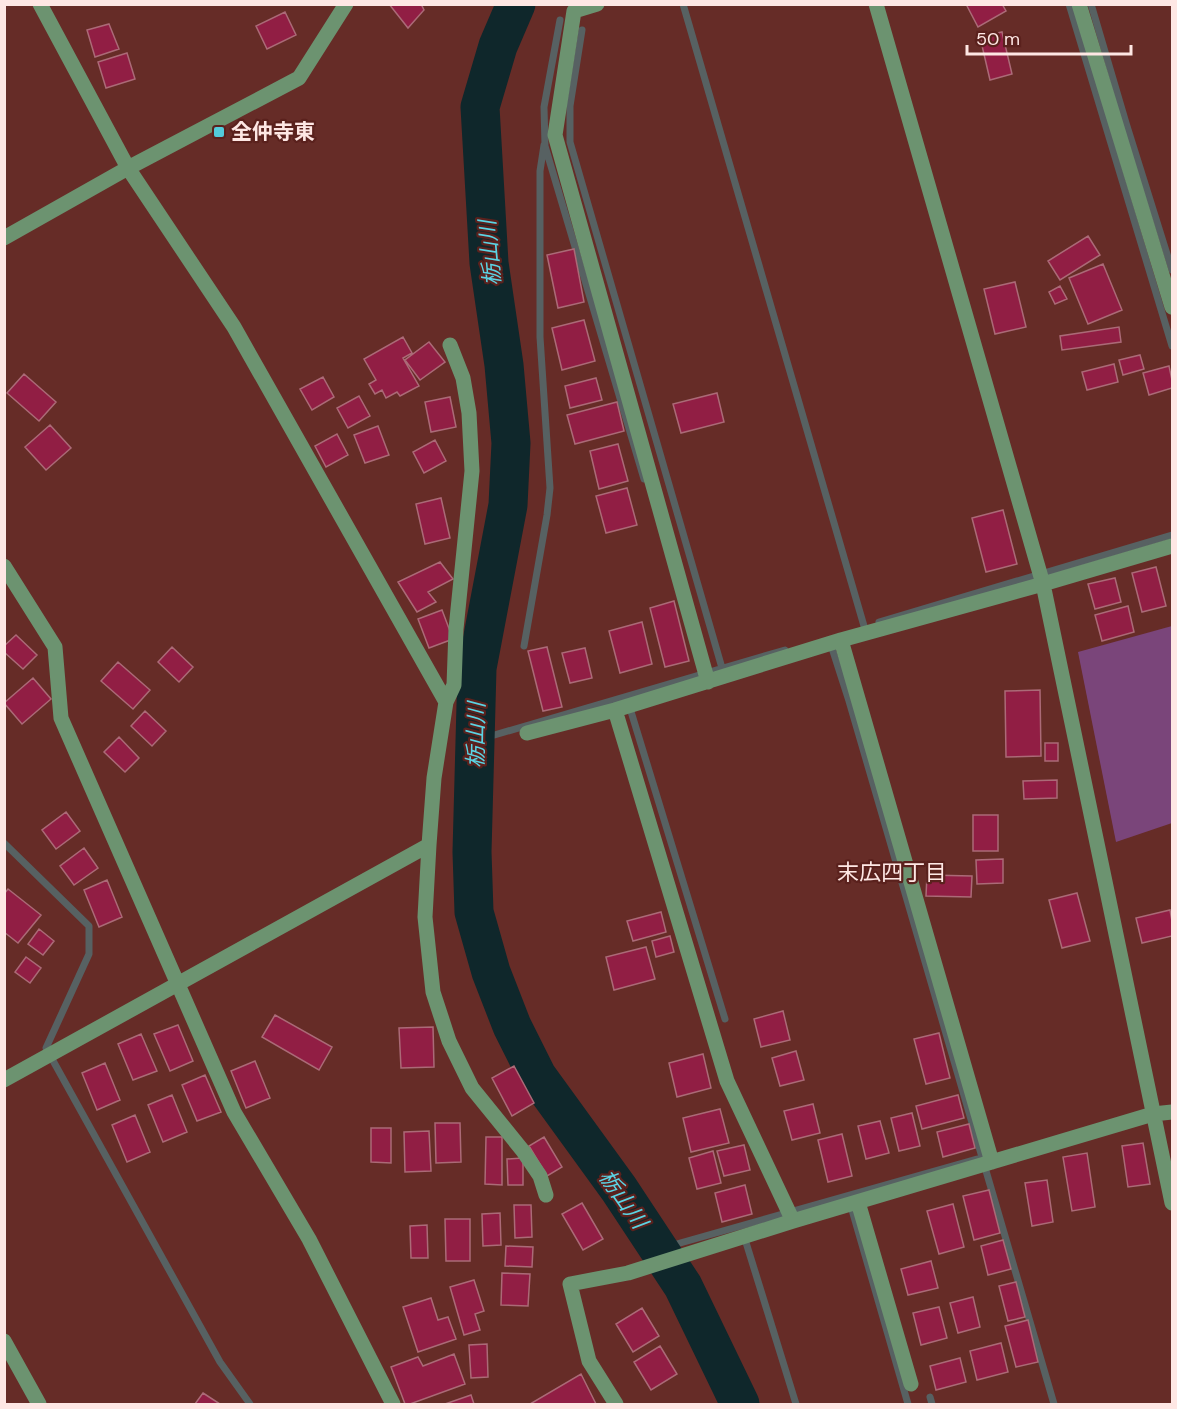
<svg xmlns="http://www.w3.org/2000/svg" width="1177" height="1409" font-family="'DM Sans','Noto Sans JP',sans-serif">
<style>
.green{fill:#7a457a}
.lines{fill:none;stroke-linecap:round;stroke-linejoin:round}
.stream{stroke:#576162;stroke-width:7}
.river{stroke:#0f272b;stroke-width:39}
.building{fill:#911e44;stroke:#ab6a77;stroke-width:1.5}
.minor{stroke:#6c9370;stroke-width:15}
.poi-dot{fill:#53cbda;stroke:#5a211d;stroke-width:2}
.labels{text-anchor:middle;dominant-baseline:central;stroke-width:4.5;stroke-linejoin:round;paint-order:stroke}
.poi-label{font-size:21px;font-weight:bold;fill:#fee7e4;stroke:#5a211d;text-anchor:start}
.water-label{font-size:22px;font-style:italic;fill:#5bd4e4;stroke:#5a211d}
.neighbourhood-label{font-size:22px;fill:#fee7e4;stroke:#5a211d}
</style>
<rect width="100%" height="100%" fill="#662c27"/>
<path class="green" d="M1172,626V823L1116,842L1078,652Z"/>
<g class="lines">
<path class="stream" d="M683,4L864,626
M1069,4L1172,346
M1091,4L1126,123L1172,270
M560,20L544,107L545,146L644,479
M582,30L570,106V142L722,668
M879,622L1172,535
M830,642L849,701L1054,1404
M524,646L547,515L550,488L540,337V171L544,145
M629,705L725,1019
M474,741L785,650
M4,843L89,926V954L46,1048L220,1362L250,1404
M850,1203L908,1404
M744,1236L796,1404
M659,1249L977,1159
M930,1397L932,1404"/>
<path class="river" d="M516,4L498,46L480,107L489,263L504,365L511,443L508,505L477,668L472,852L474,912L491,972L512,1026L537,1076L619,1189L683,1286L740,1404"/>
</g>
<path class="building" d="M389,4H421L424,10L408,28Z
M966,4H1002L1006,11L978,27Z
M285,12L296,35L267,49L256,26Z
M109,24L119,49L95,57L87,30Z
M1002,32L1012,74L990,80L980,37Z
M127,53L135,79L106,88L98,62Z
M1088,236L1100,255L1060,280L1048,261Z
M574,249L584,302L558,308L547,255Z
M1103,264L1122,310L1088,324L1069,278Z
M1015,282L1026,327L995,334L984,289Z
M1060,286L1067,299L1055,304L1049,292Z
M584,320L595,361L562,370L552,328Z
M1119,327L1121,342L1062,350L1060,336Z
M403,337L412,353L403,358L419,386L400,396L397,392L386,398L382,390L375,394L369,384L376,380L364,359Z
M429,342L445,362L420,380L405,360Z
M1140,355L1144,369L1123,375L1119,360Z
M1114,364L1118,382L1087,390L1082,372Z
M1169,366L1172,380V388L1149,395L1143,373Z
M24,374L56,402L39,421L7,393Z
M323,377L334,397L312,410L300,389Z
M596,378L602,400L570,408L565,386Z
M717,393L724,422L681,433L673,404Z
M359,396L370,416L348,428L337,408Z
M450,397L456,427L431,432L425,402Z
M617,402L624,431L575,444L567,415Z
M50,425L71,448L46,470L25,447Z
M378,426L389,455L365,463L354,435Z
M337,434L348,455L326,467L315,446Z
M435,440L446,461L424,473L413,452Z
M618,444L628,481L599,489L590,451Z
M627,488L637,525L606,533L596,496Z
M441,498L450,538L425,544L416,504Z
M1003,510L1017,564L986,572L972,518Z
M440,562L453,579L428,592L436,602L417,612L398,582Z
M1156,567L1166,606L1142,612L1132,573Z
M1115,578L1121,602L1095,609L1088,584Z
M674,601L689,661L665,667L650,608Z
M1128,606L1134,632L1102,641L1095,615Z
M442,610L453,639L429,648L418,619Z
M642,622L652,664L620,673L609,631Z
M16,635L37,655L23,669L4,652V646Z
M172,647L193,667L179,682L158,662Z
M547,647L562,707L543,711L528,651Z
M585,648L592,678L570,683L562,653Z
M118,662L150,690L133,709L101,681Z
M33,678L51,699L22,724L4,703Z
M1040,690L1041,756L1006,757L1005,691Z
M145,711L166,731L152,746L131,726Z
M119,737L139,758L125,772L104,752Z
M1045,743H1058V761H1045Z
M1057,780V798L1024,799L1023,781Z
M66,812L80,831L56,849L42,830Z
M973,815H998V851H973Z
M84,848L98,868L74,885L60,866Z
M1003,859V883L977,884L976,860Z
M927,875L972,876L971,897L926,896Z
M107,880L122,917L99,927L84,890Z
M8,889L41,915L18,943L4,932V894Z
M1077,893L1090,941L1062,948L1049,900Z
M1170,910L1172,921V936L1142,943L1136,918Z
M661,912L666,932L633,941L627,921Z
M39,929L54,941L43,955L28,944Z
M670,936L674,952L656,957L652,941Z
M646,947L655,979L614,990L606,957Z
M26,957L41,968L30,983L15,972Z
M783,1011L790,1040L761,1047L754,1019Z
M275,1015L332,1047L319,1070L262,1037Z
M178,1025L193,1061L170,1071L154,1034Z
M433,1027L434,1067L401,1068L399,1028Z
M939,1033L950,1078L926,1084L914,1039Z
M141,1034L157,1071L133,1080L118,1044Z
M796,1051L804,1080L780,1086L772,1058Z
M703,1054L711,1088L677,1097L669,1063Z
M255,1061L270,1098L246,1108L231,1071Z
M105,1063L120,1100L97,1110L82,1073Z
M514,1066L534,1103L512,1116L492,1078Z
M205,1075L221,1112L197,1121L182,1085Z
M172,1095L187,1132L163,1142L148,1105Z
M958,1095L964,1118L922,1129L916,1106Z
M813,1104L820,1133L792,1140L784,1111Z
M720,1109L729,1143L691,1152L683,1118Z
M912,1113L920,1146L899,1151L891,1118Z
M135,1115L150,1152L127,1162L112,1125Z
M880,1121L889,1153L866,1159L858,1126Z
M435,1123H460L461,1162L436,1163Z
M969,1124L975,1148L943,1157L937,1132Z
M371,1128H391V1163L371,1162Z
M429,1131L431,1171L405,1172L404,1132Z
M842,1134L852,1176L828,1182L818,1140Z
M486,1137H502V1185L485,1184Z
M544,1137L562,1167L547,1176L529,1146Z
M1143,1143L1150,1184L1128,1187L1122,1146Z
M744,1145L750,1170L724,1176L717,1151Z
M713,1151L721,1183L697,1189L689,1158Z
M1087,1153L1095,1207L1072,1211L1063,1157Z
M523,1158V1185H508L507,1159Z
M1047,1180L1053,1222L1032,1226L1025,1183Z
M745,1185L752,1214L722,1222L715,1193Z
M989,1190L1000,1233L974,1240L963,1196Z
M582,1203L603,1239L583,1250L562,1214Z
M953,1204L964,1247L939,1254L927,1211Z
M514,1205H531L532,1237L515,1238Z
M500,1213L501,1245L483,1246L482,1214Z
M445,1219H470V1261H446Z
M427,1225L428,1258H411L410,1226Z
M1003,1240L1011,1269L988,1275L981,1246Z
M506,1246L533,1247L532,1267L505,1266Z
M931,1261L938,1288L908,1295L901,1269Z
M502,1273L530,1274L528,1306L501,1305Z
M474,1280L484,1311L475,1314L480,1330L464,1335L450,1287Z
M1016,1282L1025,1317L1008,1321L999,1286Z
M973,1297L980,1327L958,1333L950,1303Z
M431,1298L438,1320L448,1317L456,1339L418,1352L403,1307Z
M939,1307L947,1338L921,1345L913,1313Z
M642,1308L659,1336L633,1352L616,1324Z
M1028,1320L1038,1362L1016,1367L1005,1326Z
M1001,1343L1008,1372L977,1380L970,1351Z
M487,1344L488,1377L471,1378L469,1345Z
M660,1346L677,1374L651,1390L634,1362Z
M454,1354L465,1384L410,1404H405L391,1367L418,1357L423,1366Z
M960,1358L966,1382L936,1390L930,1366Z
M581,1374L596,1404H530Z
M203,1393L220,1404H195Z
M471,1395L474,1404H445Z"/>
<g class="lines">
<path class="minor" d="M40,4L128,168L234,327L446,702
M876,4L1043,584L1172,1203
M1079,4L1172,307
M574,11L555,135L708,682
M574,11L597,4
M4,238L128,168L299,78L346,4
M450,345L463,378L469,413L472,471L456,629L454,685L446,702L434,778L429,845L425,917L433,992L449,1041L472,1088L523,1151L540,1176L546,1195
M4,566L55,647L61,718L234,1112L309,1239L393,1404
M841,640L992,1162
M615,710L727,1081L793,1221
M527,733L615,710L841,640L1043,584L1172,546
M4,1080L429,845
M858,1202L911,1384
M4,1341L39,1404
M616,1404L589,1361L570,1284L628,1273L793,1221L1153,1114L1172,1112"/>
</g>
<rect class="poi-dot" x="213" y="126" width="12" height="12" rx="3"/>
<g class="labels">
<g class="poi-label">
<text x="231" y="132">全仲寺東</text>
</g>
<g class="water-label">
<text transform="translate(490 253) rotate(-95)">栃山川</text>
<text transform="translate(476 735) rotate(-89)">栃山川</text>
<text transform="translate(623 1199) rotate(55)">栃山川</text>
</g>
<g class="neighbourhood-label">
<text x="892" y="872">末広四丁目</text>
</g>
</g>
<rect width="1177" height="1409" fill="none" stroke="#fee7e4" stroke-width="12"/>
<path d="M967 45v9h164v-9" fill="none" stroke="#fee7e4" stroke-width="3"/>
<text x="976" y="45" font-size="18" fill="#fee7e4" stroke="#5a211d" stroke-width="4.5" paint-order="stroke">50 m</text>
</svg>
